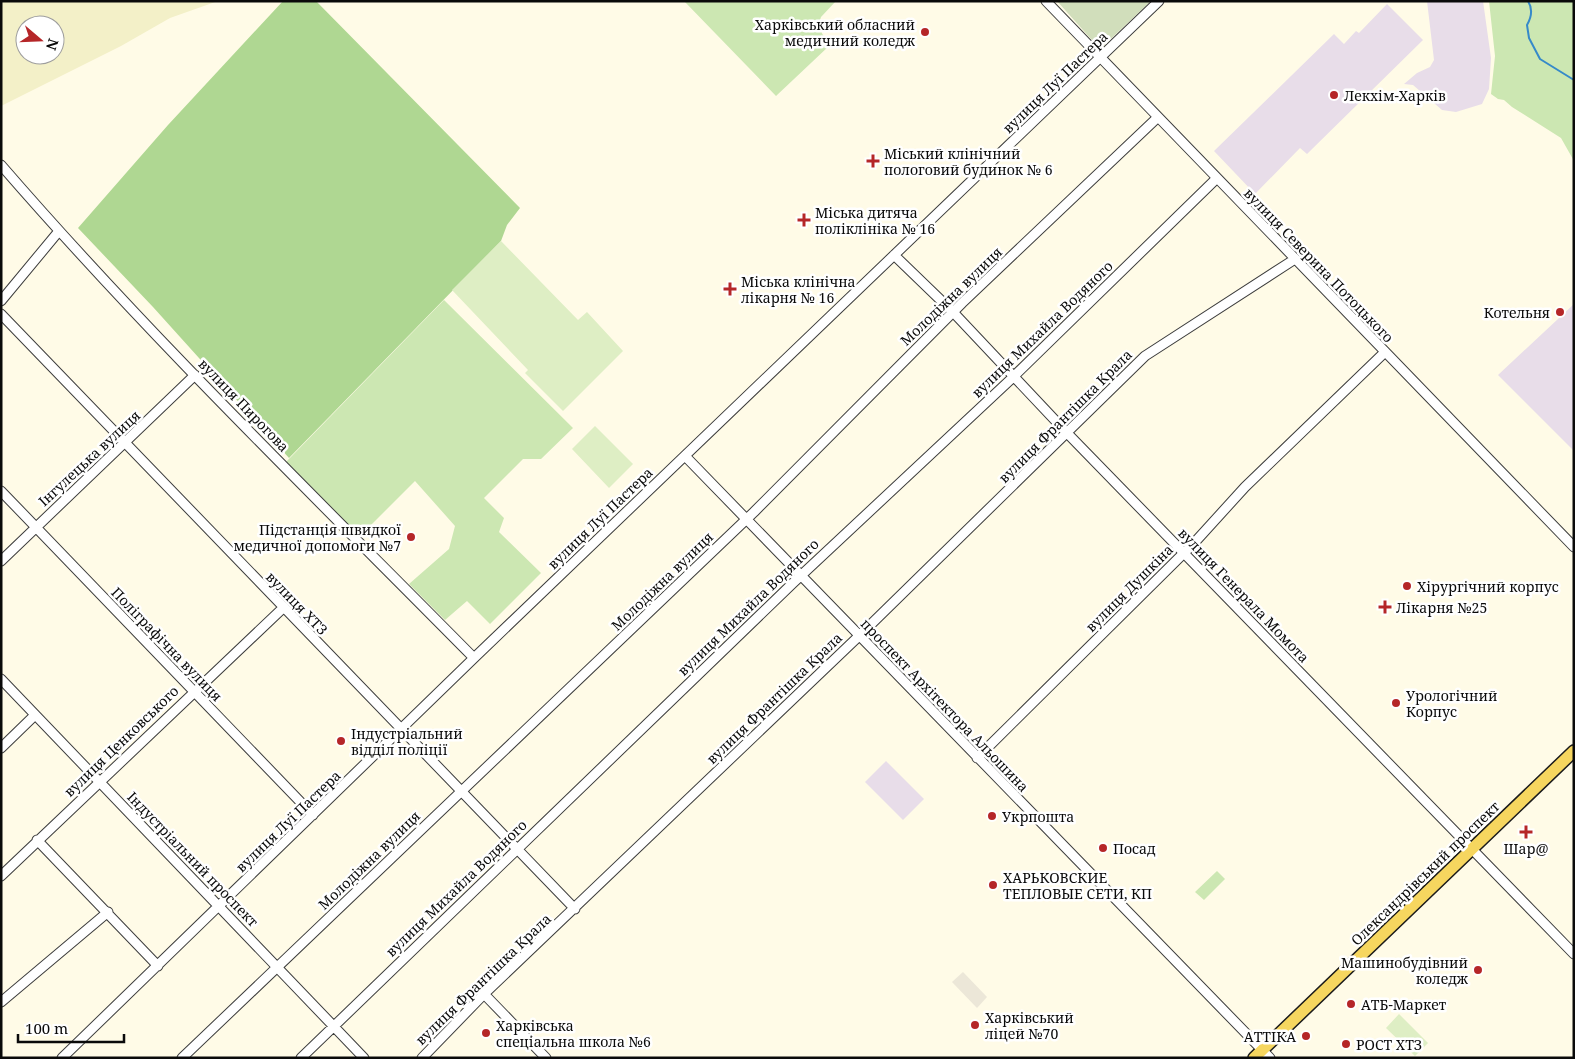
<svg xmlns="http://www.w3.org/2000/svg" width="1575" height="1059" font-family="'Noto Serif',serif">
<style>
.industrial{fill:#e8dde9}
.farmland{fill:#f3f0c8;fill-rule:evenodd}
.green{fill:#cce7b2}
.forest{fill:#afd792}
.cemetery{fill:#d1debb}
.pitch{fill:#deeec4}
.plaza{fill:#ece7d8}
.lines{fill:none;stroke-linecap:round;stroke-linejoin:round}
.stream{stroke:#368ac9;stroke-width:2}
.minor-casing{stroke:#3d3d3d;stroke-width:11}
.major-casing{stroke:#1b1b1b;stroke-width:14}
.minor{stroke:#fff;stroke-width:9}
.major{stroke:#f6d65f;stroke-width:11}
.poi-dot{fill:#b52628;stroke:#fff;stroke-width:2}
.labels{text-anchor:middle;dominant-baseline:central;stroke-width:5;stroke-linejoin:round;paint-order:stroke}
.poi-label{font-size:14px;fill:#0a0a0a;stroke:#fff;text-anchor:start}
.street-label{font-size:14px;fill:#0a0a0a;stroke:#fff}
</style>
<rect width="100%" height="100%" fill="#fffbe7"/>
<path class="industrial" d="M1427,1H1483L1491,58L1489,89L1482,104L1456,112L1442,110L1413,85L1404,84L1417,73L1430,67L1434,60Z
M1387,4L1423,40L1307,154L1300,148L1255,194L1214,151L1334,34L1344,44L1356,31L1359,33Z
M1574,304V451L1498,375Z
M886,761L924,799L903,820L865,782Z"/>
<path class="farmland" d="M1,1H218L170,18L121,46L1,106ZM25,25H55V55H25Z"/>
<path class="green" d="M684,1H836L821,17L818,26L829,46L776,96Z
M1489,1H1574V161L1561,138L1512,107L1504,100L1498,99L1491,94L1495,56Z
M444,300L573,428L541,459H523L484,498L504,518L499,532L541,573L490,624L467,601L445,620L409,584L449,549L455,526L415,481L358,538L286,462Z
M1217,871L1225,879L1204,900L1195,892Z"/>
<path class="forest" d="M283,1H316L520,208L507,225L501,241L289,458L153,307L78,228L168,125Z"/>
<path class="cemetery" d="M1057,1H1151L1100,49Z"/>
<path class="pitch" d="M501,241L578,320L587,312L623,351L563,411L525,373L528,370L452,290Z
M595,426L633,464L609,488L572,449Z
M1399,1014L1428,1043L1415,1056L1386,1028Z"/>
<path class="plaza" d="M963,972L987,997L977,1008L952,982Z"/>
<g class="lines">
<path class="stream" d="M1528,1C1533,9 1531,18 1527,25L1529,38L1540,59L1574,80"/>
<g class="minor-casing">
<path id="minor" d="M1046,1L1574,547
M1,165C150,337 314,496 474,658
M894,255L953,312L1068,434L1574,954
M1,301L59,231
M1,314L575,909
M685,456L1270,1058
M1,491L313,815
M1,561L195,375
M1,679L364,1058
M1,748L35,715
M977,758L1195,542L1245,487L1385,352
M37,840L158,966
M1,876L283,608
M484,994L546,1058
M1,1002L108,912
M62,1058L474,658L1159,1
M182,1058L754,512L962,303L1157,118
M301,1058L793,583L1009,381L1216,179
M422,1058L484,994L859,636L1145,356L1295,259"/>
</g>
<g class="major-casing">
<path id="major" d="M1254,1058L1574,751"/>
</g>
<use href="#minor" class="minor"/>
<use href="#major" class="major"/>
</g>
<g class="poi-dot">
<circle cx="925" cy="32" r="5"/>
<circle cx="1334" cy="95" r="5"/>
<path d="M870.5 153.5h5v5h5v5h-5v5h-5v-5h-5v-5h5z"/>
<path d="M801.5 212.5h5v5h5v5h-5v5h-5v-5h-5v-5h5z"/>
<path d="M727.5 281.5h5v5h5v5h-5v5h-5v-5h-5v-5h5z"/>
<circle cx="1560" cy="312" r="5"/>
<circle cx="411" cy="537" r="5"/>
<circle cx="1407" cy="586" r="5"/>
<path d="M1382.5 599.5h5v5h5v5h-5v5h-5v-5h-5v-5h5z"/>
<circle cx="1396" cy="703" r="5"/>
<circle cx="341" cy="741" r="5"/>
<circle cx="992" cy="816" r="5"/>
<path d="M1523.5 824.5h5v5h5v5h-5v5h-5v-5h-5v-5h5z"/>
<circle cx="1103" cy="848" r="5"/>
<circle cx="993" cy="885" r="5"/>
<circle cx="1478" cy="970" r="5"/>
<circle cx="1351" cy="1004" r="5"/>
<circle cx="975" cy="1025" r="5"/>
<circle cx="486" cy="1033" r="5"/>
<circle cx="1306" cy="1036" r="5"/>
<circle cx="1346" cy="1044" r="5"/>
</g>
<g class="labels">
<g class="poi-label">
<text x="915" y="24" text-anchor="end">Харківський обласний<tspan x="915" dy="16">медичний коледж</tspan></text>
<text x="1344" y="95">Лекхім-Харків</text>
<text x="884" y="153">Міський клінічний<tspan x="884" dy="16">пологовий будинок № 6</tspan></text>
<text x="815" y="212">Міська дитяча<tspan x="815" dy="16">поліклініка № 16</tspan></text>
<text x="741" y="281">Міська клінічна<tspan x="741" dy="16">лікарня № 16</tspan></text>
<text x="1550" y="312" text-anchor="end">Котельня</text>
<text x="401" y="529" text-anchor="end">Підстанція швидкої<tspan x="401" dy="16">медичної допомоги №7</tspan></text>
<text x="1417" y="586">Хірургічний корпус</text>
<text x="1396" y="607">Лікарня №25</text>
<text x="1406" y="695">Урологічний<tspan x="1406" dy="16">Корпус</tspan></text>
<text x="351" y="733">Індустріальний<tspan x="351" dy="16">відділ поліції</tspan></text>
<text x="1002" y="816">Укрпошта</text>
<text x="1113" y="848">Посад</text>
<text x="1526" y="848" text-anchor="middle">Шар@</text>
<text x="1003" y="877">ХАРЬКОВСКИЕ<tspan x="1003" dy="16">ТЕПЛОВЫЕ СЕТИ, КП</tspan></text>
<text x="1468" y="962" text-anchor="end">Машинобудівний<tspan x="1468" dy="16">коледж</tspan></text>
<text x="1361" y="1004">АТБ-Маркет</text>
<text x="985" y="1017">Харківський<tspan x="985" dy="16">ліцей №70</tspan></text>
<text x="496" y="1025">Харківська<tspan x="496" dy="16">спеціальна школа №6</tspan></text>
<text x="1296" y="1036" text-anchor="end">АТТІКА</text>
<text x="1356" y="1044">РОСТ ХТЗ</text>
</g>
<g class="street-label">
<text transform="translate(1055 82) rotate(-44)">вулиця Луї Пастера</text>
<text transform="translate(1319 265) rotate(46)">вулиця Северина Потоцького</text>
<text transform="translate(951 296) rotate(-44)">Молодіжна вулиця</text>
<text transform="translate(1042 329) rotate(-44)">вулиця Михайла Водяного</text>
<text transform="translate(244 405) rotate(46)">вулиця Пирогова</text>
<text transform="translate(1065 416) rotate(-45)">вулиця Франтішка Крала</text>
<text transform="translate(89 458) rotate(-43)">Інгулецька вулиця</text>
<text transform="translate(600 518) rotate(-44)">вулиця Луї Пастера</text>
<text transform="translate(662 581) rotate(-44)">Молодіжна вулиця</text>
<text transform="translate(1129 588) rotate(-45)">вулиця Душкіна</text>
<text transform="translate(1244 595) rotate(46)">вулиця Генерала Момота</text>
<text transform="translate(297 603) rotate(46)">вулиця ХТЗ</text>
<text transform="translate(748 607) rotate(-44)">вулиця Михайла Водяного</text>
<text transform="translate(167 644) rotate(46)">Поліграфічна вулиця</text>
<text transform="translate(774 698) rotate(-44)">вулиця Франтішка Крала</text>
<text transform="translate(945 705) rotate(46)">проспект Архітектора Альошина</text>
<text transform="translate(121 741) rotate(-44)">вулиця Ценковського</text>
<text transform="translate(288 821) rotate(-44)">вулиця Луї Пастера</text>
<text transform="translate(193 859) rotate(46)">Індустріальний проспект</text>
<text transform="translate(369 860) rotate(-44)">Молодіжна вулиця</text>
<text transform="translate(1425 873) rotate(-44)">Олександрівський проспект</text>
<text transform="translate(456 888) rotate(-44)">вулиця Михайла Водяного</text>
<text transform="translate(483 979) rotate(-44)">вулиця Франтішка Крала</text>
</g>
</g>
<rect width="1575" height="1059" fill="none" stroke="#0a0a0a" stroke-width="5"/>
<g transform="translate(40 40) rotate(109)"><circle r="24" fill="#ffffff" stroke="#9d9d9d"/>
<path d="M0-4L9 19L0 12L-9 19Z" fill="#b52628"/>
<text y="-8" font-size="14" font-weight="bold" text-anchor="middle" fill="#0a0a0a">N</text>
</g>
<path d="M18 1034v8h106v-8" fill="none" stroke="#0a0a0a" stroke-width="2.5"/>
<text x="25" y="1034" font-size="15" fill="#0a0a0a" stroke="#ffffff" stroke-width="4" paint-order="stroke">100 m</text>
</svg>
